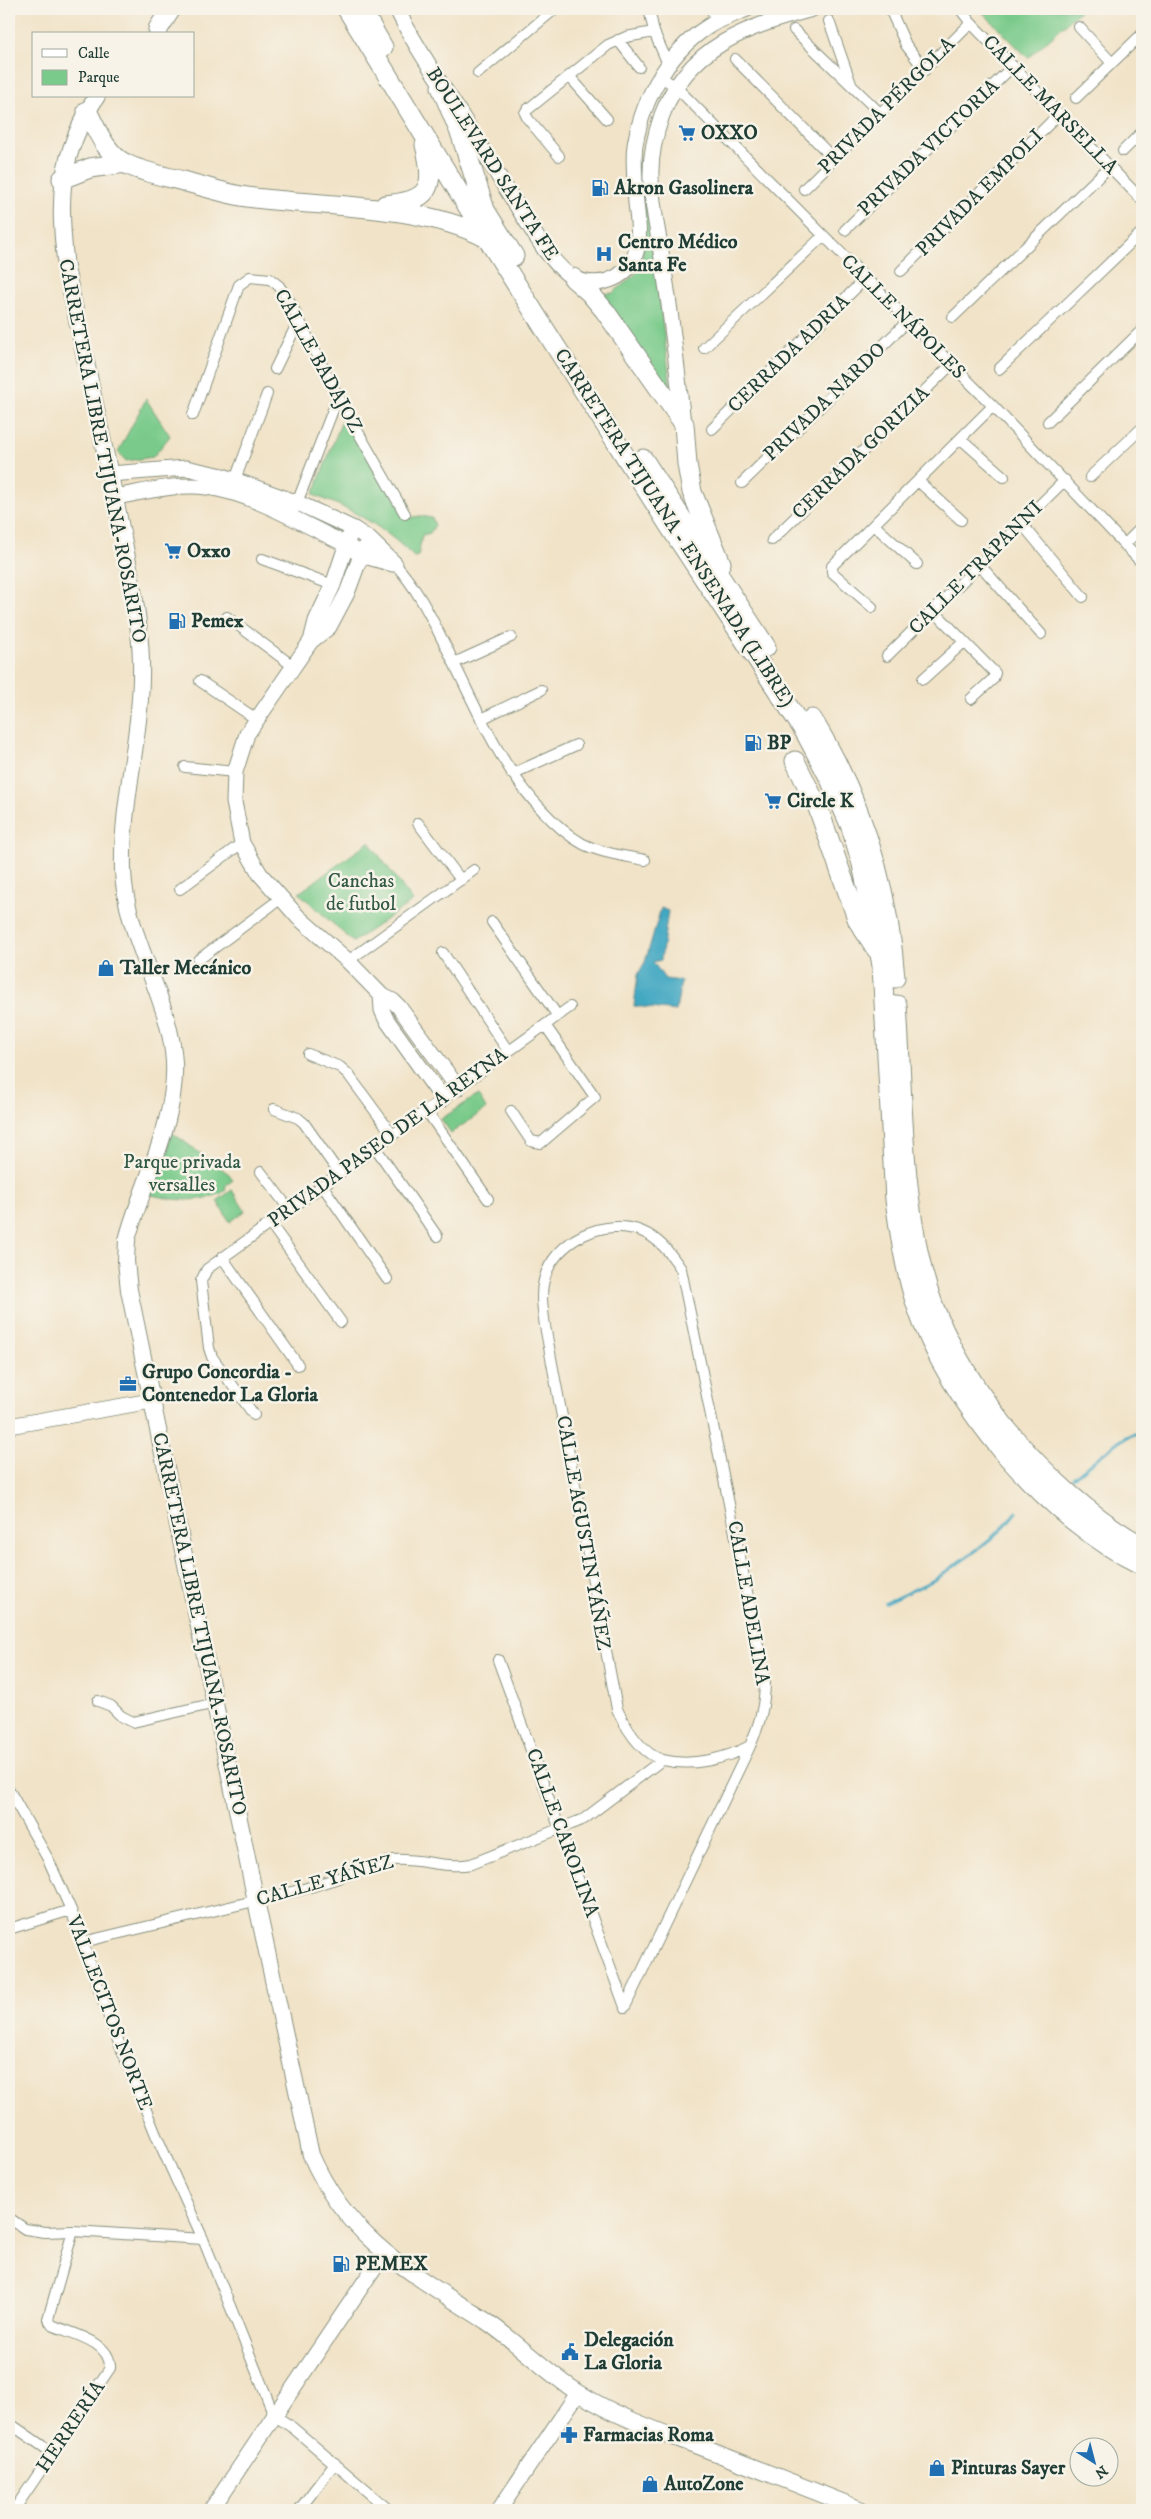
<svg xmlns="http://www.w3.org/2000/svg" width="1151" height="2519" font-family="'IM FELL DW Pica',serif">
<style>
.green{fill:#7acb8b;stroke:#4c8460}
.water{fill:#42a8c2;stroke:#30727b}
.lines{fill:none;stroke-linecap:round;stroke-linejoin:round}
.stream{stroke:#42a8c2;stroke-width:3}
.street-casing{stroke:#88907e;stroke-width:12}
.secondary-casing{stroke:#88907e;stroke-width:17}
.primary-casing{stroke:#88907e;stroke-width:18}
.highway-casing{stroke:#88907e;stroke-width:21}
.street{stroke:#fff;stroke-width:10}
.secondary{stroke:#fff;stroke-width:15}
.primary{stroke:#fff;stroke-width:16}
.highway{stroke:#fff;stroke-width:19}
.labels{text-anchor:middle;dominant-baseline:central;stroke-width:5;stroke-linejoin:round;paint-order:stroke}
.street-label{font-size:20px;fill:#1f3d34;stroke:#f7f3e8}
.poi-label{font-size:20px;font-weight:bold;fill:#1f3d34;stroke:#f7f3e8;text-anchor:start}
.park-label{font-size:20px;fill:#315945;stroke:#f7f3e8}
</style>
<rect width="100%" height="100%" fill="#f7f3e8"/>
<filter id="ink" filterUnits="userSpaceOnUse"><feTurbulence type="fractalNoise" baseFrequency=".02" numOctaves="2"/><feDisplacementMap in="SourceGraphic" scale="10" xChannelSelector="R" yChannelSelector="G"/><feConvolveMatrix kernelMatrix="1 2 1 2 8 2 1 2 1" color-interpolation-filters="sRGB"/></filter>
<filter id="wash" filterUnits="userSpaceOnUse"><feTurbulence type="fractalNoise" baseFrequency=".0096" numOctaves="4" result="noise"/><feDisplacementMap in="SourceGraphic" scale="20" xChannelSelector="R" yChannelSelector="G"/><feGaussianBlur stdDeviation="1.12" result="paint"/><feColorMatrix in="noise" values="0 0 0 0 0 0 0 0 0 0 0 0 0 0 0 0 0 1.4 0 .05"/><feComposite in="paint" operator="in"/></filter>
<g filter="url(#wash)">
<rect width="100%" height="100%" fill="#f1e3c8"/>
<path class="green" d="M979,9H1082L1028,58Z
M647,204L671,388L674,403L599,294L613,293L640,270L643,248V206Z
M146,399L170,436L153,457L126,461L118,452Z
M345,413L407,518L420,516L432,518L435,525L430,533L422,535L418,556L414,557C384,527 352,509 313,495Z
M369,842L413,901L353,942L299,893Z
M478,1095L486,1109L451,1133L441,1119Z
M171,1132L229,1174L233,1180L226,1185L225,1191C202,1204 170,1201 146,1193Z
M232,1190L245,1211L230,1222L217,1201Z"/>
<path class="water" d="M661,908L668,911L661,960L653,962L665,979L681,981L676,1011L634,1006L638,974L645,962Z"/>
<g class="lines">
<path class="stream" d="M1073,1478C1090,1466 1124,1431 1142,1433
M886,1603L936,1579L978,1549L1001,1530L1016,1512"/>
</g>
</g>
<g filter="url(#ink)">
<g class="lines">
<g class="street-casing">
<path id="street" d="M649,9L654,32L668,64
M712,9L715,22
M890,9L906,45L925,70
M960,9L971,23L1142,200
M829,21L851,84
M1079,27L1112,63
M794,30L881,114
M618,40L639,67
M735,59L834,159
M478,73L555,9
M569,76L607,119
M659,76L675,86L993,406L1142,563
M1076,98L1142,34
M1123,151L1142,132
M559,156L528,119L525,113L527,110L608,45L626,37L654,32
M804,189L971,23
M845,230L1013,66
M901,271L1059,114
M953,317L1110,166
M704,348L823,236
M275,369L299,320
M999,369L1142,232
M193,415L239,285L250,277L270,279L279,286L290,302L338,397L405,514
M1048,422L1142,330
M712,429L865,279
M961,439L1004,477
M1090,477L1142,428
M235,480L267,394
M918,481L961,520
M742,483L908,321
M295,508L338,397
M1022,524L1083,597
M874,525L917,564
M772,540L951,365
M1125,544L1142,527
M262,559L333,585
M395,564C416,587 429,613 443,641C473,699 496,762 542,810C554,823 567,835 583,844C602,853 624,856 645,860
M980,565L1041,634
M872,607L832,572V566L993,406
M934,611L995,673L993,679L971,699
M227,617L293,666
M887,656L1065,480
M454,663L511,637
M923,679L964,642
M200,681L256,719
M481,719L541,690
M185,767L235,772
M512,774L576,745
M418,823L461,880
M180,889L242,843
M492,922L557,1015
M443,953L508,1051
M198,960L280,899
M348,961L474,870
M308,1054L340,1067L348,1074L392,1134
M274,1109L298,1118L304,1123L339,1173
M426,1110L488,1199
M511,1111L531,1141L541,1143L595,1097L545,1025
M375,1147L437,1236
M261,1172L289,1209
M322,1185L387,1279
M270,1223L341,1322
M222,1257L298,1365
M254,1415L212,1357L209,1348L201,1281L207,1269L570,1007
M498,1660L625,2007
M98,1701L111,1706L121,1716L133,1722L216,1703
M9,1790L48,1859L71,1910L111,2023L156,2135L203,2239L274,2415L293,2428L389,2510
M9,1929L71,1910
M83,1942L304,1889L394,1860C420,1858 445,1869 471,1864L584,1819L662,1760
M625,2007L750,1746C760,1723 765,1705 765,1680L681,1269C672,1255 660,1239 643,1232C606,1216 554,1240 544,1280C540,1294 543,1311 545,1326L617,1709C626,1728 641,1754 663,1760C691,1767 725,1759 750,1746
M9,2218L25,2229L45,2232L73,2231L203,2239
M9,2423L54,2454
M14,2510L110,2368C111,2341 72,2334 52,2325L48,2319L73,2231
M299,2510L335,2463"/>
</g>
<g class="secondary-casing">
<path id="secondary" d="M397,9C414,45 437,77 458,110C487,157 515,204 545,250C554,260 561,271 572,277C596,290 626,280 635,255C643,235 635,209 635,187C635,174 633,159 635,145C643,97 671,46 716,22C726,17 737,13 747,9
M683,423C677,370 672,317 663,265C659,236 652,207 651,179C650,158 655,135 662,115C688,46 747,27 812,9
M110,474L186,468L223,476L298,503L354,529L369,539L395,564
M115,497C144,492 177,483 207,487C250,492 305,525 345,544L361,555L393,564
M369,539L361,555L347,593L329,627L311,641L247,734L235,772L234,802L242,843L260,874L298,917L348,961L381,995L393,1001L399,1007L458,1088
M311,641L316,621L333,585L349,537
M381,995L382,1010L386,1019L443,1099
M9,1426L151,1401
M211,2510L384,2253
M499,2510L578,2393"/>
</g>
<g class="primary-casing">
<path id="primary" d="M97,96C58,156 58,200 66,268C83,350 101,431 118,513C127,559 140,614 141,661C143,731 121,800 123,870C125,938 170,995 174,1062C177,1122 142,1183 127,1240L126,1261L129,1290L256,1901L311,2155C347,2239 413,2274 486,2321C518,2343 546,2372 579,2393C617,2417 661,2432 703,2448C756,2468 809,2489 862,2510"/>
</g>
<g class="highway-casing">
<path id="highway" d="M347,9L487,238L670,527L805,732L830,779L851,827L862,864L877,936L882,966L895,1200C900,1235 905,1270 916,1304C948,1403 1048,1520 1142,1565
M361,9L383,47
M158,29L171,9
M441,87L461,135L485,210
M87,111C97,130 105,152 124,163C141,172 164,176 183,181C209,188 236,197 264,199C335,207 423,205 487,238
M62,179L90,168L125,163
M478,199L514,256
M385,205C430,201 436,188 425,145
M573,278L589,292L605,311L684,424L687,464L692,492L721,563
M643,459L766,647
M812,719C861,798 888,885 895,978
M795,761L818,808L858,921L877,950
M897,1005C903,1092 901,1183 922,1269C948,1377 1046,1492 1142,1546"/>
</g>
<use href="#street" class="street"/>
<use href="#secondary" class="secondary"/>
<use href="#primary" class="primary"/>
<use href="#highway" class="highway"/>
</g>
</g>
<defs>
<g id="supermarket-bare" transform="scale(1.35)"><path d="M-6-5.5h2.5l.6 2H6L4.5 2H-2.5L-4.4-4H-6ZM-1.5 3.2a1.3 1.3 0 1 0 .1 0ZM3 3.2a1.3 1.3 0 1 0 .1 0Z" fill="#1f6fb2" stroke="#f7f3e8" stroke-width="2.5" paint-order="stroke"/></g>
<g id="fuel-bare" transform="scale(1.35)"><path d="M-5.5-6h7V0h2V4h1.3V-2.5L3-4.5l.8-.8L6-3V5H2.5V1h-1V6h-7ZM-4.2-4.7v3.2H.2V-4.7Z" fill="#1f6fb2" stroke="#f7f3e8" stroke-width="2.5" paint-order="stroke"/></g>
<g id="hospital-bare" transform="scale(1.35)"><path d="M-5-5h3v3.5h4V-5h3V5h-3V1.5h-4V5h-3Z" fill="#1f6fb2" stroke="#f7f3e8" stroke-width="2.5" paint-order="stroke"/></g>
<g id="shop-bare" transform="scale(1.35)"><path d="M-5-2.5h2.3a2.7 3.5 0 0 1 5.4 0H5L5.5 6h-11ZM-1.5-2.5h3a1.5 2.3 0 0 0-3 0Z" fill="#1f6fb2" stroke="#f7f3e8" stroke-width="2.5" paint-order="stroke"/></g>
<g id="office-bare" transform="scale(1.35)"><path d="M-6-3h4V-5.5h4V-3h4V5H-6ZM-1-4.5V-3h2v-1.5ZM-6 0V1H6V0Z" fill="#1f6fb2" stroke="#f7f3e8" stroke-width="2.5" paint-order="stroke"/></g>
<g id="civic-bare" transform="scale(1.35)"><path d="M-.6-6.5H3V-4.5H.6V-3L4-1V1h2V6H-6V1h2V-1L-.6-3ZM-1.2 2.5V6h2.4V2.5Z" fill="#1f6fb2" stroke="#f7f3e8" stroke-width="2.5" paint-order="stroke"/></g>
<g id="pharmacy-bare" transform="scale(1.35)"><path d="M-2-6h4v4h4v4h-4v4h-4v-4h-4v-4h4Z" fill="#1f6fb2" stroke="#f7f3e8" stroke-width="2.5" paint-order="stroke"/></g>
</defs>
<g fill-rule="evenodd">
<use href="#supermarket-bare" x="687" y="133"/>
<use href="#fuel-bare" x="600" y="188"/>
<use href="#hospital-bare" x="604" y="254"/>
<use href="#supermarket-bare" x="173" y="551"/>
<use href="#fuel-bare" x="177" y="621"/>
<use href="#fuel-bare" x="753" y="743"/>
<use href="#supermarket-bare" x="773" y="801"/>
<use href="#shop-bare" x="106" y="968"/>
<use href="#office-bare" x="128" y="1384"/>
<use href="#fuel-bare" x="341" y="2264"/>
<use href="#civic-bare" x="570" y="2352"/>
<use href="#pharmacy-bare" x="569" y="2435"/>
<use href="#shop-bare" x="937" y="2468"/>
<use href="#shop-bare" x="650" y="2484"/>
</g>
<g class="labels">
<g class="street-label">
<text transform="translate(1050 105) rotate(46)">CALLE MARSELLA</text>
<text transform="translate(887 106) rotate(-45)">PRIVADA PÉRGOLA</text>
<text transform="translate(929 148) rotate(-44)">PRIVADA VICTORIA</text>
<text transform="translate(492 164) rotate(57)">BOULEVARD SANTA FE</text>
<text transform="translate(980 193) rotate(-45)">PRIVADA EMPOLI</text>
<text transform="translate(903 317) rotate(45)">CALLE NÁPOLES</text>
<text transform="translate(789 354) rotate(-44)">CERRADA ADRIA</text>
<text transform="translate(318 361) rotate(61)">CALLE BADAJOZ</text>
<text transform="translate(825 402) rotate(-44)">PRIVADA NARDO</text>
<text transform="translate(102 451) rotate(79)">CARRETERA LIBRE TIJUANA-ROSARITO</text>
<text transform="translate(861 453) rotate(-44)">CERRADA GORIZIA</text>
<text transform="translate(674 528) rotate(57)">CARRETERA TIJUANA - ENSENADA (LIBRE)</text>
<text transform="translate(976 568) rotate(-45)">CALLE TRAPANNI</text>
<text transform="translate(388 1138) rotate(-36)">PRIVADA PASEO DE LA REYNA</text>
<text transform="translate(583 1533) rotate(80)">CALLE AGUSTIN YÁÑEZ</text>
<text transform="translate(748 1603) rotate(80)">CALLE ADELINA</text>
<text transform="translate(199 1624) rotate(78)">CARRETERA LIBRE TIJUANA-ROSARITO</text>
<text transform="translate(562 1833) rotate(70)">CALLE CAROLINA</text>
<text transform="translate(325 1881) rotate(-16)">CALLE YÁÑEZ</text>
<text transform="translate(109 2013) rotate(69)">VALLECITOS NORTE</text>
<text transform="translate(71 2427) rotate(-56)">HERRERÍA</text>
</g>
<g class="poi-label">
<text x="701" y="133">OXXO</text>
<text x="614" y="188">Akron Gasolinera</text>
<text x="618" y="242">Centro Médico<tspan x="618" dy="23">Santa Fe</tspan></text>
<text x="187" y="551">Oxxo</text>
<text x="191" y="621">Pemex</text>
<text x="767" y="743">BP</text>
<text x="787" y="801">Circle K</text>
<text x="120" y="968">Taller Mecánico</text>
<text x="142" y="1372">Grupo Concordia -<tspan x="142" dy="23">Contenedor La Gloria</tspan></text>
<text x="355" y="2264">PEMEX</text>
<text x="584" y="2340">Delegación<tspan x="584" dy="23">La Gloria</tspan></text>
<text x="583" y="2435">Farmacias Roma</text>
<text x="951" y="2468">Pinturas Sayer</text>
<text x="664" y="2484">AutoZone</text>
</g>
<g class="park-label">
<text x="361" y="881">Canchas<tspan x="361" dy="23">de futbol</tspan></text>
<text x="182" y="1162">Parque privada<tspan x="182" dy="23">versalles</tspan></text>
</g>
</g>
<rect width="1151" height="2519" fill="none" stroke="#f7f3e8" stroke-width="30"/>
<rect x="32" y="32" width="162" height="65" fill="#f7f3e8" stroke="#a1aaa0"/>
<rect x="42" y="49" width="25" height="8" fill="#ffffff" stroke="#a1aaa0"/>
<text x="78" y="58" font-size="15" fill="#1f3d34">Calle</text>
<rect x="42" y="70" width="25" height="15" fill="#7acb8b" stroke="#a1aaa0"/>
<text x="78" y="82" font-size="15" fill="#1f3d34">Parque</text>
<g transform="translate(1094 2462) rotate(144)"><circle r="24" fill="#f7f3e8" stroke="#a1aaa0"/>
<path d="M0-4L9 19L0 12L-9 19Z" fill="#1f6fb2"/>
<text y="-8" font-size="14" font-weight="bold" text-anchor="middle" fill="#1f3d34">N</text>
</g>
</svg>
